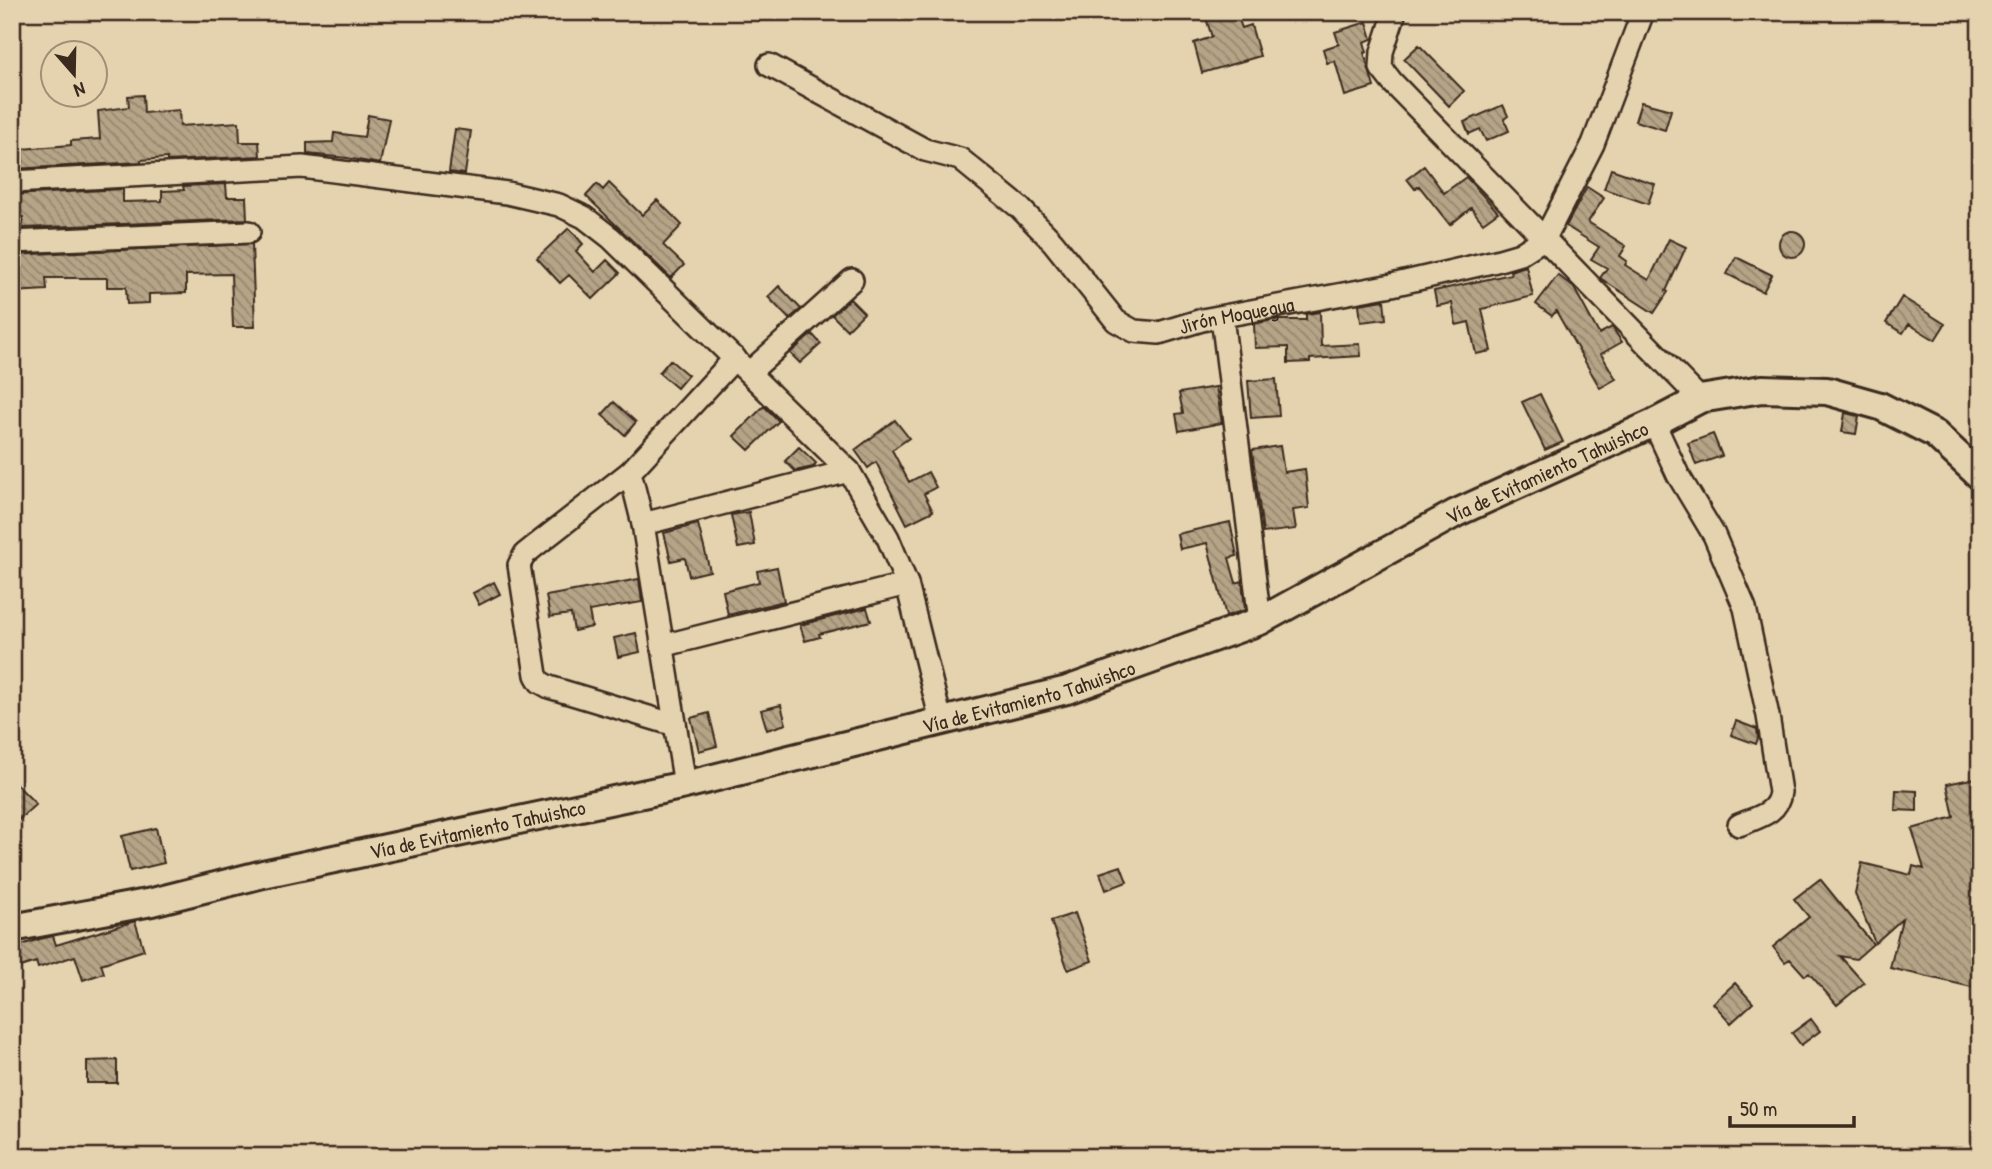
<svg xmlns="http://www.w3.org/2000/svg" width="1992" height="1169" font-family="'Patrick Hand',sans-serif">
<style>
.building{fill:url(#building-back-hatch);stroke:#3b2a1e;stroke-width:2}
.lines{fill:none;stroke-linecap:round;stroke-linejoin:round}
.minor-casing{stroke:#3b2a1e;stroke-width:26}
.major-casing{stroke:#3b2a1e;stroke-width:32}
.minor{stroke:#e5d3b0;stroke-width:21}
.major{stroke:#e5d3b0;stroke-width:26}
.labels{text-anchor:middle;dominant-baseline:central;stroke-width:5;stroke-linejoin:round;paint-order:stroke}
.street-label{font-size:21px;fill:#3b2a1e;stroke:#e5d3b0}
</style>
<defs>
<pattern id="building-back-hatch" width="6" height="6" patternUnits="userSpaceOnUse" patternTransform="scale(1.75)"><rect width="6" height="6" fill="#b6a487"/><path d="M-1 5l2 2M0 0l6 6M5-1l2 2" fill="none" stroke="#95866e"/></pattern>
</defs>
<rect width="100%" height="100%" fill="#e5d3b0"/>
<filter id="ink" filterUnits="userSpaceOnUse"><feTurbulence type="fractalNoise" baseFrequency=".0143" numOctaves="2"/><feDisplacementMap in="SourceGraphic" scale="14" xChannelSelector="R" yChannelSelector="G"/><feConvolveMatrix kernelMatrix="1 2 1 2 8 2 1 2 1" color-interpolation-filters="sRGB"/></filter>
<g filter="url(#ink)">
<path class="building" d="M1204,12H1236L1242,28L1251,25L1260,56L1202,73L1194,43L1212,37Z
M1367,22L1372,39L1364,42L1367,52L1364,53L1374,87L1345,96L1335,61L1327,63L1323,49L1339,44L1335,32Z
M1419,45L1464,91L1449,106L1404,59Z
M143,95L144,113L179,110L180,126L239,122L240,142H259L260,156L167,161V158L141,160V162L12,169V164L23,163L22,149L71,145V141L100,139L98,111L129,107L128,96Z
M1641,102L1671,110L1665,130L1635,121Z
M1503,105L1508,116L1504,119L1509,131L1486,141L1480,129L1469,134L1464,122Z
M368,115L389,119L380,164L347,158L307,154V143L333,142L334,133L364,137Z
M455,129L471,131L465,174L449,172Z
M1424,166L1444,193L1466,177L1498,212L1483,223L1471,208L1450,225L1419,186L1415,189L1407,179Z
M1611,169L1655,184L1648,204L1604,189Z
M609,183L642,215L657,200L682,225L663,245L684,265L671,278L586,196L597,184L603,190Z
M226,184L227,197H246L247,219L23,228V217L12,218V195L123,189V202L162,201V191L184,190L183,186Z
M1587,187L1604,198L1588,222L1626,246L1620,256L1627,261L1625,265L1649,280L1669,239L1686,247L1666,291L1668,292L1654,313L1603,280L1600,278L1607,268L1591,259L1599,247L1566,226Z
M569,228L583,244L576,251L595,272L607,260L620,273L593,299L569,275L560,283L537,258Z
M1779 244a13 13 0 1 1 26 0a13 13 0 1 1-26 0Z
M252,244L255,327H233L231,274L186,275V293L149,294V303L127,304L126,287H107V278H46L47,290L12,292V255Z
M1736,257L1772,275L1763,292L1727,274Z
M1526,266L1533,296L1482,309L1491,351L1476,354L1469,322L1456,325L1452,303L1437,306L1434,291L1511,274L1510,271Z
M1558,275L1574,288L1599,334L1612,327L1622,342L1601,354L1616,379L1600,388L1556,311L1552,316L1536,304Z
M779,286L801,309L789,319L768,297Z
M1902,297L1945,324L1935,340L1909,324L1903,333L1886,323Z
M850,299L864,313L847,330L832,315Z
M1384,300L1386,319L1361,322L1359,304Z
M1320,312L1321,346L1360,344L1361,356L1310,359V362L1288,363V347L1255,348L1254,324L1273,320H1306V314Z
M812,334L821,344L800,363L790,353Z
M670,360L688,375L677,388L659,373Z
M1276,379L1279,416L1251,418L1248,381Z
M1216,387L1222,423L1179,431L1176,414L1183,413L1179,393Z
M1540,394L1563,442L1545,450L1522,402Z
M614,402L636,422L625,435L602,415Z
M764,406L779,421L749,450L734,436Z
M1845,413L1859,416L1856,434L1842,432Z
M895,420L909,438L892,450L909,482L928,472L936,487L924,494L933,511L907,524L876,462L868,468L855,450Z
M1713,434L1722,456L1696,465L1688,443Z
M1280,446L1284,472L1305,469L1309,508L1293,510L1296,529L1263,533L1252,450Z
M799,447L816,463L813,467L795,471L785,461Z
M749,512L755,545L738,548L731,515Z
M1230,522L1237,556L1229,558L1236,583L1242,581L1245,610L1226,616L1207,543L1180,549L1177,534Z
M698,524L710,571L689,576L685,558L671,561L664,533Z
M777,567L784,601L728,615L723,591L759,582L757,571Z
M639,579L642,602L589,611L592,627L574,631L571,614L550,617L546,596Z
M494,582L500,594L479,605L473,593Z
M867,608L871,621L819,634L820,637L805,641L800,625Z
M636,633L640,652L618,657L614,638Z
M781,705L786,724L767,730L761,710Z
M709,713L717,746L699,751L691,718Z
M1736,721L1757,729L1758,738L1756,744L1731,735Z
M1980,777V989L1890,968L1902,919L1875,943L1855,894L1862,863L1911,875L1913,866L1924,869L1912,829L1954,817L1947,784Z
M12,780L36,804L12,826Z
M1896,790L1917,791V811L1895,810Z
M156,828L164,863L130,871L122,836Z
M1121,866L1127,882L1106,890L1100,873Z
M1820,879L1873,944L1856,959L1840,956L1864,983L1837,1005L1809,973L1805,976L1790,959L1785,962L1773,947L1809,917L1794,899Z
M1075,913L1092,961L1068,970L1051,921Z
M135,921L144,950L101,964L104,973L83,980L75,956L38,968L36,962L17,968L12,954V948L40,939L53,936L56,945Z
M1735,983L1753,1003L1731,1023L1713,1003Z
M1811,1019L1820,1031L1801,1045L1792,1033Z
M117,1060V1083H87V1061Z"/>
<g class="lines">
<g class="minor-casing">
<g id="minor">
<path d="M1395,12L1382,52L1381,68L1392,82L1700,399"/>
<path id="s1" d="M769,65L925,150L960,159L1020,208L1053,242L1116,321L1134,331L1159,333L1202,320L1392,285L1496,261L1520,254L1545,238L1593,144L1643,12"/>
<path d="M12,182L302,167L507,193L559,205L584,217L611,238L849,471L888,538L907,584L941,721"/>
<path d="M12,242L249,232"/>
<path d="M1222,317L1260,621"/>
<path d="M750,372L852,280"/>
<path d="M1654,423L1678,475L1714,535L1745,608L1768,716L1780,792C1778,814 1757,817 1739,825"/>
<path d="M630,472L535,546L525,554L519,565L536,675L540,682L549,687L675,725"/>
<path d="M643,524L849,471"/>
<path d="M662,646L907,584"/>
<path d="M685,785L643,524L630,472L735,358"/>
</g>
</g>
<g class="major-casing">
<g id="major">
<path id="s2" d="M12,928L152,902L263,874L685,785L1067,690L1260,621L1456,513L1654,423L1700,399L1762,389L1827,391L1880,406L1935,434L1980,476"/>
</g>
</g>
<use href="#minor" class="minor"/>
<use href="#major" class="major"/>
</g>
</g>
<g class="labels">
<g class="street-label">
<text stroke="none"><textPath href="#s1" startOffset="565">Jirón Moquegua</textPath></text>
<text stroke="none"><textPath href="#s2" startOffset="1610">Vía de Evitamiento Tahuishco</textPath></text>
<text stroke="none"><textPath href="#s2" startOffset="1043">Vía de Evitamiento Tahuishco</textPath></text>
<text stroke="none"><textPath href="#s2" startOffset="476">Vía de Evitamiento Tahuishco</textPath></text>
</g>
</g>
<rect width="1992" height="1169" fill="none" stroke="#e5d3b0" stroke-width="42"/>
<rect x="21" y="21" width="1950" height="1127" fill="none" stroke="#3b2a1e" stroke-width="2.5" filter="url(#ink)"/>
<g transform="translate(74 74) rotate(160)"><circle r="33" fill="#e5d3b0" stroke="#a18f76" stroke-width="2"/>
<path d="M0-5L12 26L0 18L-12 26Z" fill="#3b2a1e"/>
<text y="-10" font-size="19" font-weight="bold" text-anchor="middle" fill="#3b2a1e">N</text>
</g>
<path d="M1730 1116v10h124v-10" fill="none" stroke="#3b2a1e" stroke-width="3.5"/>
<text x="1740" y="1116" font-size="21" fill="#3b2a1e" stroke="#e5d3b0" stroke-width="5" paint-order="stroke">50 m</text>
</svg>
